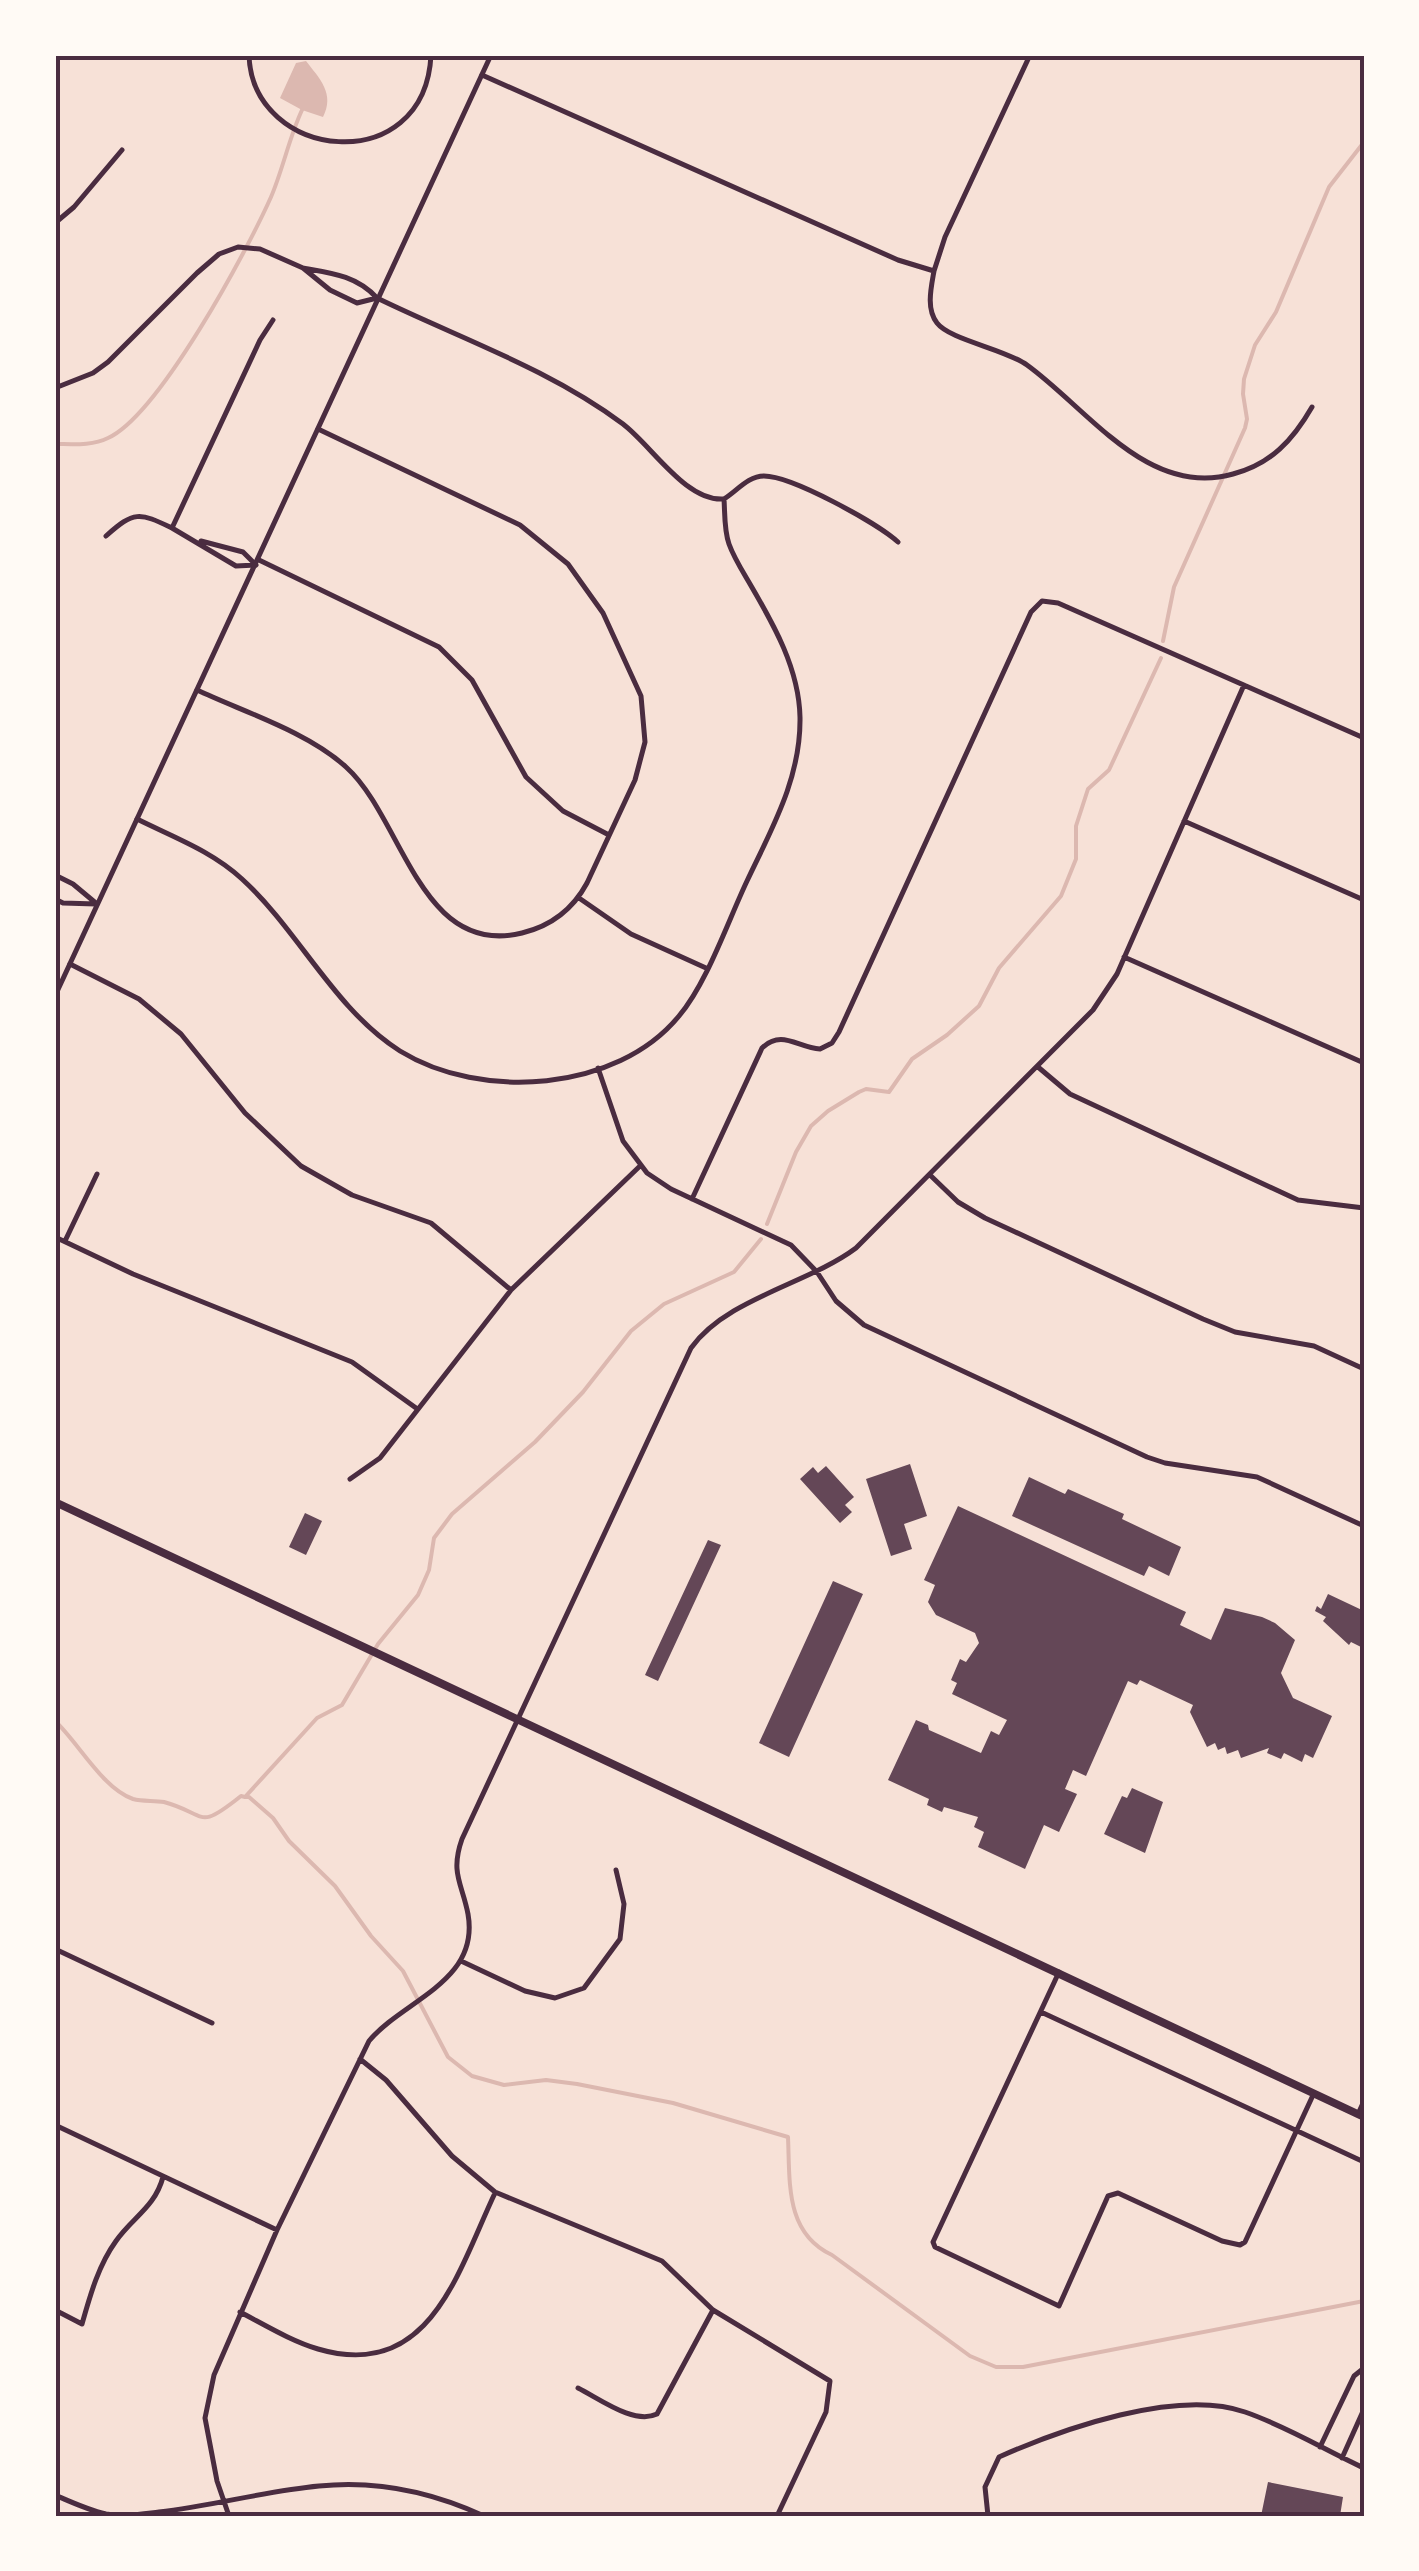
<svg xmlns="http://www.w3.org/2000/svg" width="1419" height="2571" font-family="Barlow,sans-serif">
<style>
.water{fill:#dcb8b0}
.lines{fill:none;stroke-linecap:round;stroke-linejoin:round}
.stream{stroke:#dcb8b0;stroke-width:4}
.building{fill:#644757}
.minor{stroke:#4a2c40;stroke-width:5}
.tertiary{stroke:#4a2c40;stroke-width:5}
.primary{stroke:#4a2c40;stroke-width:8}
.neatline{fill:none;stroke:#4a2c40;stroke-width:4}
</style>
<rect width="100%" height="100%" fill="#f7e1d7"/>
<path class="water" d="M306,61C320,79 335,94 323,117L302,110L280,98L296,63Z"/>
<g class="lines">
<path class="stream" d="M55,444C72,444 92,446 108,438C159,415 247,251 271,197C283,169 289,138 302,110
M1163,641L1174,587L1245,428L1247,419L1243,394L1244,379L1255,345L1276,312L1329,187L1364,142
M767,1224L796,1152L811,1126L828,1111L859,1092L866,1089L889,1092L912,1059L947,1035L979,1006L999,968L1061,896L1076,859V826L1088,789L1109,770L1161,658
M55,1721C78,1742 102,1788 133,1799C143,1802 154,1800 164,1802C208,1814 196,1832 241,1796L245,1797L317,1718L342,1705L378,1644L418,1595L429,1570L434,1538L452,1514L535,1442L583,1392L631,1331L664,1304L734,1272L761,1239
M245,1797H249L273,1818L289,1841L335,1886L371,1936L403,1971L448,2057L472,2076L504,2085L546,2080L577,2084L673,2103L788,2137C790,2183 785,2233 832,2255L970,2356L996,2367H1023L1364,2301"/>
</g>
<path class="building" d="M910,1464L927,1516L904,1524L912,1549L891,1556L866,1479Z
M826,1466L854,1497L845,1505L852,1512L840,1523L800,1479L813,1467L818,1473Z
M1029,1477L1065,1494L1068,1489L1124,1514L1122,1519L1181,1547L1169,1576L1149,1566L1144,1576L1012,1516Z
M958,1506L1186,1612L1180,1625L1211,1640L1225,1608L1262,1617L1275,1623L1295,1640L1281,1673L1293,1698L1332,1716L1313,1758L1305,1754L1302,1762L1284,1753L1281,1759L1267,1753L1269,1748L1241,1758L1238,1750L1227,1754L1225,1747L1218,1750L1215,1743L1207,1747L1190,1712L1193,1705L1140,1680L1137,1685L1128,1681L1086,1776L1073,1770L1065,1789L1077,1794L1059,1832L1044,1825L1025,1869L978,1847L984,1832L974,1827L978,1817L944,1807L942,1812L927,1805L929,1799L888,1780L916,1720L928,1725L929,1730L981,1753L991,1731L999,1735L1007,1720L952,1694L957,1683L951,1680L960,1659L966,1662L979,1643L975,1633L936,1615L928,1602L935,1585L924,1580Z
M305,1513L322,1521L306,1555L289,1547Z
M708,1540L721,1545L658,1681L645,1675Z
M833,1581L863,1594L789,1757L759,1743Z
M1328,1594L1364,1611L1361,1647L1351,1642L1349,1645L1323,1621L1326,1617L1315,1611L1317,1606L1321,1609Z
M1132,1788L1163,1802L1145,1853L1104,1834L1122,1796L1127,1798Z
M1268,2482L1343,2497L1340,2516H1261Z"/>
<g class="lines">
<path class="minor" d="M249,55C252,161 425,180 431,55
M482,75L898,260L934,271C931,288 926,309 937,323C950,340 1005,349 1027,365C1089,410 1148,498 1233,474C1271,464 1293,440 1312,407
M55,223L74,207L122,150
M303,268C332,273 357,276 377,298C459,338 550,369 623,424C652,446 686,502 724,499C737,491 748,476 764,476C792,476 877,523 898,542
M934,271L945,237L1030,55
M55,388L93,373L108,362L197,273L219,254L238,247L260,249L303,268L330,290L357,303L377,298
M106,536C134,511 139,512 172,528
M201,541L243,552L256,565
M259,560L439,647L472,680L526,777L563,811L609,835
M256,565L236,566L172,528L260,340L273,320
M197,690C244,712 308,732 346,767C403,818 420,958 522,933C551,926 573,909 587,883L635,780L645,742L641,696L603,613L568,564L520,525L318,429
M137,819C173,837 212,851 242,879C299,931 334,1009 400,1051C481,1101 617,1092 679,1016C707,983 728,921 747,881C772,828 801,778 800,717C799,669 774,625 750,584C743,572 734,558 729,544C724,530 725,514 724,499
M1184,821L1364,900
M55,875L73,884L97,904
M579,898L631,934L706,968
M55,899L63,903L96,904
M1124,957L1364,1063
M70,964L139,999L181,1034L245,1113L301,1166L352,1195L431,1223L511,1290
M1038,1067L1070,1094L1298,1200L1364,1208
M598,1068L623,1141L647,1173L671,1189L791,1245L817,1272L836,1301L864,1325L1147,1457L1165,1463L1257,1477L1364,1526
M930,1175L958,1202L985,1218L1203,1319L1235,1332L1314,1346L1364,1369
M692,1199L762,1048C782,1029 798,1048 820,1049L832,1043L839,1032L1031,612L1042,601L1058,603L1364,738
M55,1237L133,1274L352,1362L416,1408
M65,1241L97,1174
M350,1479L380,1458L511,1290L640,1166
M55,1949L212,2023
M461,1961L525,1991L555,1998L584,1988L620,1939L624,1904L616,1870
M1059,1972L933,2242L935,2247L1059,2306L1108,2196L1118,2193L1222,2241L1240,2245L1245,2242L1314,2093
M1041,2012L1364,2162
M360,2059L386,2080L452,2156L495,2192L662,2261L713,2310L830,2381L826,2412L777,2516
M1358,2114L1364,2101
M55,2125L277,2230
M55,2310L82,2324C90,2296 98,2266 116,2241C133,2217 155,2207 163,2177
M240,2312C265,2325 291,2341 318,2349C430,2382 458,2271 495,2193
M578,2388C600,2399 634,2425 657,2414L713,2310
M1320,2447L1354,2376L1364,2368
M1342,2458L1364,2409
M55,2495C71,2502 88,2510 106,2514C123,2517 141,2514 159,2512C213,2506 265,2491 319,2486C377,2480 432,2492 484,2516
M229,2516L217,2481L205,2418L214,2375L277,2230L369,2041C403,2000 480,1982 468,1914C462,1883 450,1873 462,1839L691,1348C727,1298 808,1284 856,1248L1093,1010L1117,974L1244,685
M988,2516L985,2487L999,2457C1062,2429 1177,2388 1245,2412C1286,2426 1325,2450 1364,2468"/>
<path class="tertiary" d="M55,996L491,55"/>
<path class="primary" d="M55,1502L1364,2117"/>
</g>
<rect width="1419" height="2571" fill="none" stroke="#fffaf5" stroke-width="115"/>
<rect x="58" y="58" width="1304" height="2456" class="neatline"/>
</svg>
